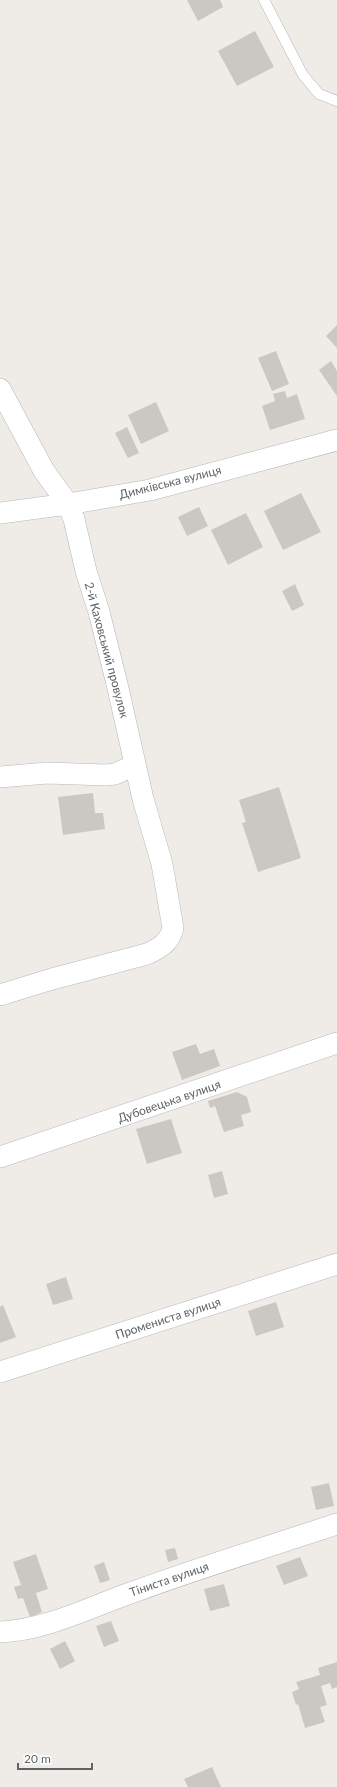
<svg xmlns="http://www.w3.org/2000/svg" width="337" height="1787" font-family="Lato,sans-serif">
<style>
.building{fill:#cbc7c3}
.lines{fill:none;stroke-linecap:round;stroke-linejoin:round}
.lane-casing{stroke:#b4b7ba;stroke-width:11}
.street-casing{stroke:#b4b7ba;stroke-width:22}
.lane{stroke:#fff;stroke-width:10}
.street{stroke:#fff;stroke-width:21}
.labels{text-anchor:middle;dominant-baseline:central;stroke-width:3;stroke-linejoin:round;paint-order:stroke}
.street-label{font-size:12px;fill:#5e6366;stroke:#fff}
</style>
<rect width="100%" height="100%" fill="#efece7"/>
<path class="building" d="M187,0H220L223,7L198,21Z
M255,31L274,67L237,86L218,51Z
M337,325V348L326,336Z
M276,351L289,384L272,391L258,358Z
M331,361L337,371V396L319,370Z
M285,391L287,398L297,394L305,419L270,430L262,406L275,401L273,394Z
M156,402L169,431L141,444L128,415Z
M127,427L139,453L128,458L115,433Z
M301,493L321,532L283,550L264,511Z
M199,507L208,526L187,536L178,517Z
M246,513L263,547L228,565L211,530Z
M295,584L304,605L292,611L282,591Z
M279,787L301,858L258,872L242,823L246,822L239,800Z
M93,793L95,813H103L105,829L63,835L58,797Z
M196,1044L200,1054L214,1049L220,1066L182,1080L172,1052Z
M237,1092L247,1097L251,1112L241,1115L244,1126L224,1132L215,1106L210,1108L208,1101Z
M171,1119L182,1153L147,1164L136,1129Z
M222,1171L228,1194L214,1198L208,1175Z
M66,1277L73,1299L53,1305L46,1284Z
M276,1302L284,1327L256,1336L248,1311Z
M3,1305L16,1337L0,1343V1307Z
M329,1483L334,1506L316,1510L311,1487Z
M175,1548L178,1559L168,1562L165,1550Z
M36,1554L48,1589L36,1593L42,1612L30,1617L23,1598L18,1599L14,1587L21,1585L13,1562Z
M300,1557L308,1576L284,1585L276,1566Z
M104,1562L110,1580L100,1583L94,1566Z
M224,1584L230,1606L210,1611L204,1589Z
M111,1621L119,1641L104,1647L96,1626Z
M65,1641L75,1661L60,1669L50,1649Z
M337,1662V1687L332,1689L330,1683L321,1686L327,1705L320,1707L325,1722L305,1728L298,1704L296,1705L292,1692L299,1689L296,1682L320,1675L318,1668Z
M212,1767L221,1787H188L184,1779Z"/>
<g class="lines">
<g class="lane-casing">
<path id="lane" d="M264,0L303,75L319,94L337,101"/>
</g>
<g class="street-casing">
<path id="street" d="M0,389L44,471L68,504L74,519L86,571L99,612L117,684L143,799L162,864L173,928C170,942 160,948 147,954L52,979L0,995
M0,513L68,504L150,490L337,440
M0,777L47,773L106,775L115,774L135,765
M0,1157L337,1043
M0,1372L337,1264
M0,1632C47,1630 92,1606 136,1591C202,1567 270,1546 337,1524"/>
</g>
<use href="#lane" class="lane"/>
<use href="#street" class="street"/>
</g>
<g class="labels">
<g class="street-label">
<text transform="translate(170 482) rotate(-14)">Димківська вулиця</text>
<text transform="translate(107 650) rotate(75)">2-й Каховський провулок</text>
<text transform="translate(169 1101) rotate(-19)">Дубовецька вулиця</text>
<text transform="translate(168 1318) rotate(-18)">Промениста вулиця</text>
<text transform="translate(169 1579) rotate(-19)">Тіниста вулиця</text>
</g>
</g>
<path d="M18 1763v6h74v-6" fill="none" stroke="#5e6366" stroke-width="2"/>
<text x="24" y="1763" font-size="12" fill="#5e6366" stroke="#ffffff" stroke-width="3" paint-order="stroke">20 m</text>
</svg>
